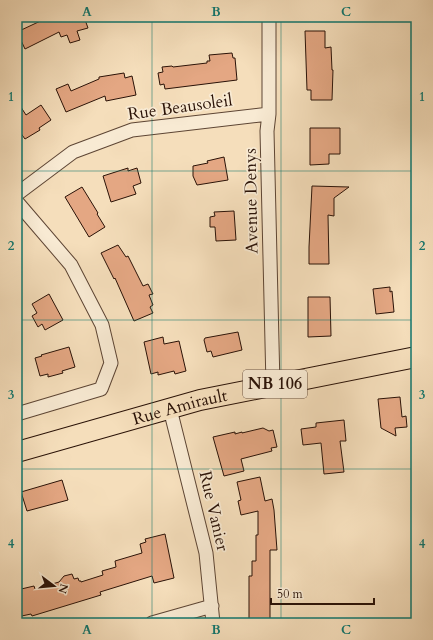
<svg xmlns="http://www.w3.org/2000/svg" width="433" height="640" font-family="Cardo,serif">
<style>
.building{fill:#e4a783;stroke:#2a1207}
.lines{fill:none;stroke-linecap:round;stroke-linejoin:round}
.minor-casing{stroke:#5d4534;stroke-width:15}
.primary-casing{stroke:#2a1207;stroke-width:22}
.minor{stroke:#f8ead3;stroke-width:13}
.primary{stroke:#f5debb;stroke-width:20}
.grid{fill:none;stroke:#0f766e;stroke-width:1;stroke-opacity:0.55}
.labels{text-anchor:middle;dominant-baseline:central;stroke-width:3.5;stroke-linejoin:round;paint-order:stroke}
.shield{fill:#f8ead3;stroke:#685344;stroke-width:1}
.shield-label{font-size:16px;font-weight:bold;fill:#2a1207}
.street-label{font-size:17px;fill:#2a1207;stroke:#f8ead3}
.neatline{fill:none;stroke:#0f766e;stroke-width:1.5}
.grid-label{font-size:13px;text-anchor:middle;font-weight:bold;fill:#0f766e}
</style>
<rect width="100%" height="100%" fill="#f5debb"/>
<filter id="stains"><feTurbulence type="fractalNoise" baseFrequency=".005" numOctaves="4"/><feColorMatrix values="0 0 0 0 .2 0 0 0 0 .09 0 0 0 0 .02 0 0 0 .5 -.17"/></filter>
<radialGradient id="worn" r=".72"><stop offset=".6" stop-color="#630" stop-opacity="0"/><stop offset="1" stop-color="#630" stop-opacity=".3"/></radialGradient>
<path class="building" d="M49,17H84L88,28L77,31L80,40L70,43L67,35L61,37L59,32L25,49L17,32Z
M305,31H325V48L331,47L332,70H333L332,100H311V90H307Z
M232,53L233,58H235L237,80L165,89L164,84L160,85L158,73L163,72L162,67L172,66L173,67L207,63V61H210L209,55Z
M124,73L125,78L132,76L136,95L106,101L105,96L66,112L56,89L68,84L71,91L99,79V77Z
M17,101L26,115L41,105L51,120L39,128L40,130L25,139L17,128Z
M310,128H340V154H329V164L310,165Z
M224,157L228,180L197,185L193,176V166L208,163L207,161Z
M128,168V171L137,168L141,183L133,186L136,194L111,202L103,176Z
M312,186L349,187L334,198V216L328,215L329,264H309V247Z
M82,187L98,213L97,214L105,227L89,237L65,197Z
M234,211L236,240L216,241L215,227H210V217L215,216L214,212Z
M118,245L126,257L128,256L143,286L148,284L153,294L149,295L153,305L150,307L153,313L134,321L115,278L114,279L101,253Z
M390,287V292L392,291L394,312L376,314L373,289Z
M49,294L63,320L45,330L42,324L38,327L32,316L37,313L32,304Z
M308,297H330L331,336L308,337Z
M238,332L242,350L213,357L211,351L207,352L204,340L205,338Z
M163,337L164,344L179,341L186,371L175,374L174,371L158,375V372L151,374L144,342Z
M69,347L75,367L62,371L63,373L48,377V374L40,376L35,358L42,356L41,355Z
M400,397L402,417L406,416L407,427L395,428L396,436L381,428L378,399Z
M344,420L346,441H340L344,472L324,474L321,443L303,445L301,429L316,427V423Z
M263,428L269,431L273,430L277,447L271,448L272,451L241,459L244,471L224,476L213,437L235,432V434L242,432V433Z
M260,477L265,501L272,499L274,510L277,550H270V623H249V576H252V561H256V535H258V511L241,515L238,501L241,500L237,482Z
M62,480L68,500L27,511L21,492Z
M165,534L174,578L154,583L152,576L100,592L101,595L32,616L31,614L17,617V590L34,586L35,589L59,582L64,576L72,574L74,579L78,578L79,581H81V582L103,575L102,571L116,567L115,561L142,553L140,544L146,542L145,539Z"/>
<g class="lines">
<g class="minor-casing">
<path id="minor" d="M269,17V114L267,131L273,385
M17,194L73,152L132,130L269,114
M17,202L71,265L102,325L111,363L101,389L17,414
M170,409L206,553L213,623
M152,623L212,606"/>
</g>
<g class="primary-casing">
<g id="primary">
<path id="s1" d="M17,452L200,400L416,357"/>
</g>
</g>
<use href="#minor" class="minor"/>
<use href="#primary" class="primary"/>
</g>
<path class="grid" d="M152,17V623M281,17V623M17,171H416M17,320H416M17,469H416"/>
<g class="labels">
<rect class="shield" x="243" y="370" width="64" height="28" rx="3"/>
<g class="shield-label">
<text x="275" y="384">NB 106</text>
</g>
<g class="street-label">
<text transform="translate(180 107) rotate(-8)">Rue Beausoleil</text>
<text transform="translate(251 201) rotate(-91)">Avenue Denys</text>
<text stroke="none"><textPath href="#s1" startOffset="169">Rue Amirault</textPath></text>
<text transform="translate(214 511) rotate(77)">Rue Vanier</text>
</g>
</g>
<rect width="433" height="640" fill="none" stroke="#f5debb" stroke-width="44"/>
<g transform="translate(54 586) rotate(106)" stroke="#f8ead3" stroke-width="3" paint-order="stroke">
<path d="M0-3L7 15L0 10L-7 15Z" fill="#2a1207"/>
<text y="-6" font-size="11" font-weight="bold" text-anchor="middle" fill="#2a1207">N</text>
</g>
<path d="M271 598v6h103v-6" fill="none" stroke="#2a1207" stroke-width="2"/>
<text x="277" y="598" font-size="12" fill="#2a1207" stroke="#f8ead3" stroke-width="3" paint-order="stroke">50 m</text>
<rect x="22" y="22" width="389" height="596" class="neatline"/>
<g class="grid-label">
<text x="87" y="16">A</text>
<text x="216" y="16">B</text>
<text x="346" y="16">C</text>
<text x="11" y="101">1</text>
<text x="422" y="101">1</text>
<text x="11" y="250">2</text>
<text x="422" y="250">2</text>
<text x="11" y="399">3</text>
<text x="422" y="399">3</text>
<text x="11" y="548">4</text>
<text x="422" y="548">4</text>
<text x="87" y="634">A</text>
<text x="216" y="634">B</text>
<text x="346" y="634">C</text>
</g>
<rect width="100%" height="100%" filter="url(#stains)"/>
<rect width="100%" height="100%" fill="url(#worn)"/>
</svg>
